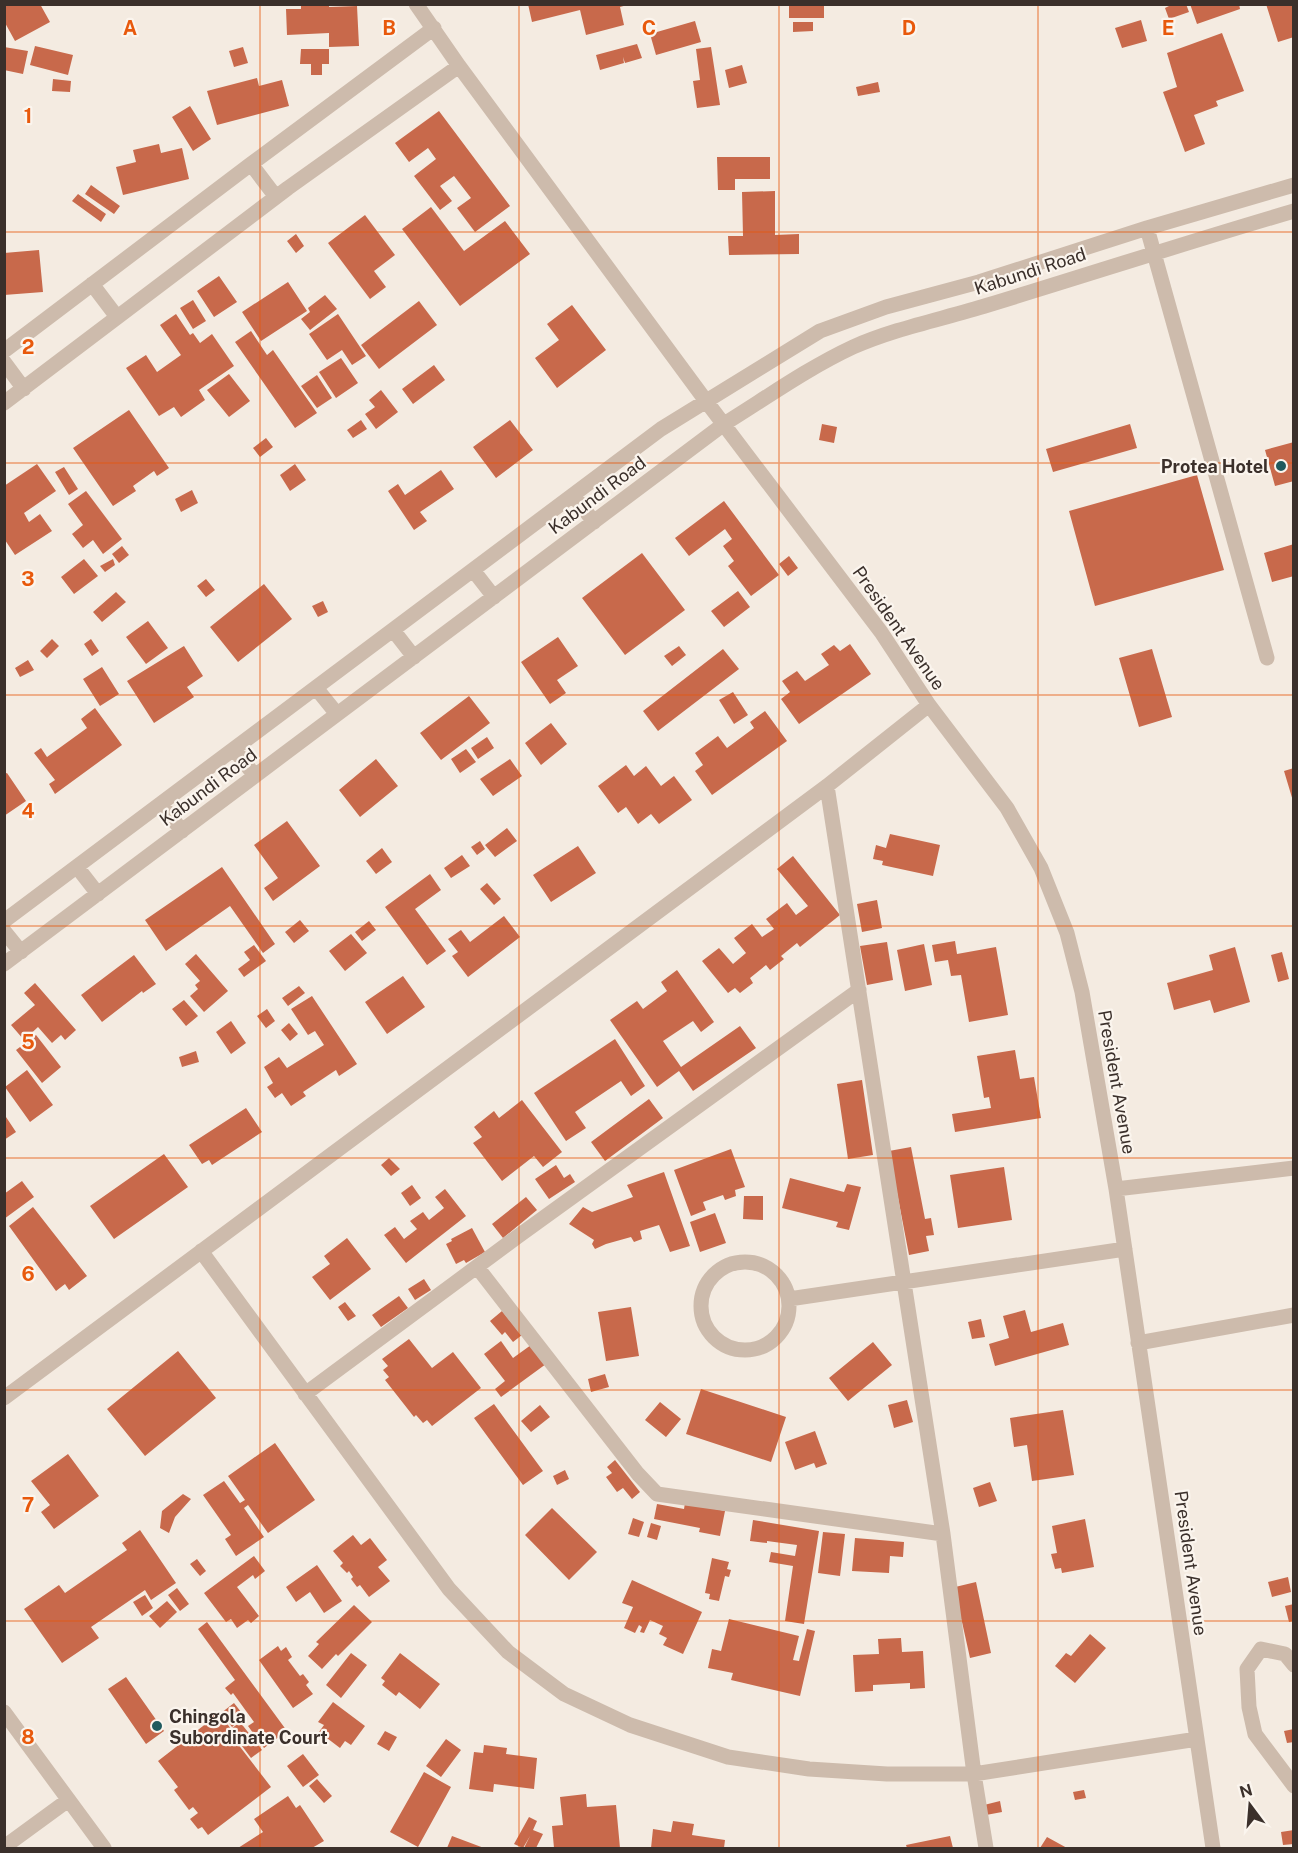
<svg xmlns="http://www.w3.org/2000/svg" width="1298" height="1853" font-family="'Public Sans',sans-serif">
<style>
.building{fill:#c8694b}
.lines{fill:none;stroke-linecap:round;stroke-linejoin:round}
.minor{stroke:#cdbbac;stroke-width:15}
.grid{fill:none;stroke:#e8590c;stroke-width:1.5;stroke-opacity:0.55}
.poi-dot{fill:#1f5a5e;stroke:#fbf5ee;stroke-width:2}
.labels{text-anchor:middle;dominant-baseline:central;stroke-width:4.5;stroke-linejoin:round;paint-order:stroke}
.street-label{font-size:18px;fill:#3b302b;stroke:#fbf5ee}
.poi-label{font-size:18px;font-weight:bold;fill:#3b302b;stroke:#fbf5ee;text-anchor:end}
.grid-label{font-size:20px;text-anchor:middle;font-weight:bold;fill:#e8590c;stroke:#fbf5ee;stroke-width:4.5;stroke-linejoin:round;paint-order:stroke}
</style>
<rect width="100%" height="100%" fill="#f4ebe1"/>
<path class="building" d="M4,4H40L50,22L15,41L4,21Z
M301,4H329V7L357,6L359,46L329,47V33L287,35L286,9H301Z
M528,4H627V5L620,7L624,25L586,35L580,10L532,22Z
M809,4H824V18H789V5Z
M1173,4H1186L1189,12L1169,19L1165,8Z
M1190,4H1239L1240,9L1197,24Z
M1266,4H1294V37L1278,42Z
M1141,20L1147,41L1122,48L1115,28Z
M695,21L701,42L656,55L650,34Z
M793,22H813V31L793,32Z
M1222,33L1244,91L1216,101L1218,106L1194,115L1205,144L1185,152L1163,92L1177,87L1167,53Z
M637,44L642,58L625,63L623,57L624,63L600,70L596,55Z
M35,46L73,55L68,75L30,65Z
M4,47L28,51L23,74L4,70Z
M243,47L248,63L234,67L229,51Z
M711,47L720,105L697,108L693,81L700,80L696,49Z
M301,49H329V64H322V75H311V64H300Z
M742,65L747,83L729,88L725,70Z
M257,78L259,86L282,80L289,106L217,125L207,91Z
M53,79L71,81L70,92L52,91Z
M878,82L880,92L858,96L856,87Z
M190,106L211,139L193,151L172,117Z
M439,111L510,206L475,232L457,208L471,198L454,176L440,186L452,201L440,210L414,176L436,159L428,148L409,162L395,143Z
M159,144L161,153L182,148L189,179L123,195L116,167L136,162L133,150Z
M717,157H770V179H735V190H718Z
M91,185L120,206L114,214L85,194Z
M775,191V235L799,234V254L729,255L728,236H743L742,192Z
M78,194L106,214L101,222L72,201Z
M431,207L464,251L505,221L530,254L460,306L402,229Z
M365,215L395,255L374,271L386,287L370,299L328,243Z
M296,234L304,246L296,253L287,241Z
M39,250L43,292L4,295V253Z
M219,276L237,302L214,317L197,291Z
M288,282L307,311L261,341L242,312Z
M325,295L337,309L310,330L301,319L310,312L308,308Z
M193,300L206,321L193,329L180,308Z
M419,301L437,325L379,369L361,345Z
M572,305L606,350L557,388L535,358L559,340L547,324Z
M176,314L190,335L193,333L200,343L212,334L234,366L199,390L205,400L181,417L174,407L159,416L126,368L146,355L157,372L181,355L160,325Z
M338,314L366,356L352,365L342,350L327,360L309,334Z
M251,331L267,355L273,350L317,413L295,428L235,342Z
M341,358L358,383L336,398L319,372Z
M434,365L445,380L413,404L402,389Z
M229,374L250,401L229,417L207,390Z
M317,375L332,398L317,408L301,386Z
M381,390L398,412L376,429L365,414L375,407L369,400Z
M129,410L169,468L157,476L154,471L133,486L136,491L113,506L73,448Z
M361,420L367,429L353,438L347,430Z
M510,420L533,450L496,478L473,447Z
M822,424L837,427L834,443L819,440Z
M1130,424L1137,448L1053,472L1046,449Z
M266,438L273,447L260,457L253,448Z
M1294,442V481L1275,486L1265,450Z
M37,464L56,491L24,513L29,522L40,514L52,531L15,555L5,540L4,486Z
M295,464L306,480L290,491L280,475Z
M64,467L78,489L69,495L55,472Z
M441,470L454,489L420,512L427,521L414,530L388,491L398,484L405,495Z
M1197,475L1224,570L1095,606L1069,511Z
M192,490L198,503L181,512L175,499Z
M86,491L122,539L103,554L93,540L83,548L72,534L83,525L68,504Z
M724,501L779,575L751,596L728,566L734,561L723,546L732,539L725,529L689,556L675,538Z
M1294,544V576L1272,582L1264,553Z
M122,546L129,555L119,563L112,554Z
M642,553L685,610L625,655L582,598Z
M789,556L798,568L788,576L779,564Z
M84,559L98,576L74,594L61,577Z
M113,559L115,565L105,572L100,566Z
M206,579L215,590L206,597L197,586Z
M264,584L292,619L238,662L210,627Z
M738,591L750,607L724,627L711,611Z
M116,592L126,602L102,622L93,612Z
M323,601L328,612L318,617L312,606Z
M148,621L168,648L146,664L126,637Z
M558,637L578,666L557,680L566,693L550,704L521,662Z
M52,639L59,646L47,658L40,651Z
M91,639L99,651L92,656L84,644Z
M850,644L871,674L799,724L781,699L790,692L782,681L797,671L805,681L829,665L821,654L834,645L840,651Z
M184,646L203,676L187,687L194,697L154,723L127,681Z
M679,646L686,655L672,666L664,656Z
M723,649L739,669L658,731L643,711Z
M1152,649L1172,717L1139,727L1119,658Z
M28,660L34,670L20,677L15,668Z
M102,667L119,694L100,706L83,679Z
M733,692L748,715L734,724L719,700Z
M469,696L490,723L441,760L420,733Z
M95,708L122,745L55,794L49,784L55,780L34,753L41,748L47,757L87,728L81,719Z
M765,711L787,741L712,795L695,771L703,765L695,753L718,736L727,748L754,728L750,722Z
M551,723L567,744L541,765L525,743Z
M487,737L494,748L478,759L471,748Z
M466,749L476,762L460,773L451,759Z
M376,759L398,786L360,817L339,790Z
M510,759L522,776L493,796L480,779Z
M626,765L634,776L646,766L661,786L674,776L692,800L659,824L651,814L638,824L626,807L618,813L598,786Z
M1294,768V801H1293L1284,771Z
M7,773L26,801L4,816V774Z
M287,821L320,866L273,901L264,888L278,878L254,845Z
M507,828L517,841L495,857L485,845Z
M890,834L940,845L933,876L882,865L883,861L873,859L876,845L886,848Z
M480,841L485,849L477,855L471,847Z
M578,846L596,873L551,902L533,875Z
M382,848L392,862L376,874L366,861Z
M462,855L470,866L451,878L444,868Z
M793,856L840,915L800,947L797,943L781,956L784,959L770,970L766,965L750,978L753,983L740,993L735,988L728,993L702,961L719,948L733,964L746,953L734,938L752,924L762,937L774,929L766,919L787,903L796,915L808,906L777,869Z
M222,867L275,944L263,953L230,906L166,951L145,920Z
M430,874L441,890L415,909L446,951L427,965L385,907Z
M487,883L501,899L494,905L480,889Z
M877,900L882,928L862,932L857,904Z
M504,916L520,937L468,977L452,956L458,952L448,939L461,930L470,942Z
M300,920L309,931L294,943L285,932Z
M369,921L376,930L362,941L355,932Z
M351,934L367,953L345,971L329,951Z
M955,941L957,954L996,947L1008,1015L969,1022L961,975L951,976L948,960L935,962L932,945Z
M887,942L893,980L867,985L860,946Z
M924,944L932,985L905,991L897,950Z
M254,945L266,961L244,977L238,969L250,960L244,952Z
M1235,947L1250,1002L1214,1013L1210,1000L1174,1010L1167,983L1213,970L1209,955Z
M1282,952L1289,979L1278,982L1271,955Z
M196,954L228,991L204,1012L190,996L198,989L195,985L200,981L185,964Z
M134,955L156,984L143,993L142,991L102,1022L81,995Z
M677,970L714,1022L701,1032L693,1021L663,1041L681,1067L740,1026L756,1048L693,1091L679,1071L657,1087L610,1020L637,1001L643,1009L667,991L661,982Z
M403,976L425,1007L387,1034L365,1002Z
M35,983L76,1030L65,1040L61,1035L52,1043L38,1027L24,1040L11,1025L35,1005L24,993Z
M299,986L305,993L288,1006L282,998Z
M312,996L357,1064L339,1076L336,1070L303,1092L306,1096L291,1106L282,1093L275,1098L267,1087L273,1083L264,1067L279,1057L287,1068L324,1045L315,1031L308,1035L291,1009Z
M184,1000L198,1016L186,1026L172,1009Z
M267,1009L275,1021L266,1028L257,1016Z
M231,1021L246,1043L231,1054L216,1032Z
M289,1023L298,1034L290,1041L281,1030Z
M36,1035L61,1067L42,1083L16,1050Z
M615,1039L645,1086L631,1096L621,1081L575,1112L586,1128L566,1141L534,1093Z
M1015,1050L1020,1079L1034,1077L1041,1118L955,1132L952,1114L991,1108L989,1097L984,1098L977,1056Z
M196,1051L199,1062L182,1067L179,1057Z
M27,1070L53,1105L30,1122L5,1087Z
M862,1080L873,1155L848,1159L837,1084Z
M649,1099L663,1118L605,1161L591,1142Z
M522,1100L562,1152L543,1167L534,1156L502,1181L473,1143L482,1137L474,1127L494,1111L499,1118Z
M246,1108L262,1132L212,1165L209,1160L202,1164L189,1145Z
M4,1114L16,1132L4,1140Z
M911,1147L925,1219L931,1218L934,1235L926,1236L929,1251L909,1255L889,1151Z
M731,1149L745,1187L735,1190L736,1196L725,1200L723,1195L703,1202L706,1210L691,1216L674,1170Z
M164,1154L188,1187L114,1239L90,1206Z
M389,1158L400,1169L391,1176L381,1165Z
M556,1165L564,1178L570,1174L575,1182L549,1199L535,1179Z
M1004,1167L1012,1220L958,1228L950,1175Z
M664,1172L690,1246L670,1252L659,1225L640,1231L642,1239L634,1242L631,1237L606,1244L595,1249L592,1244L594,1240L569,1224L583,1207L592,1212L633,1197L627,1185Z
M790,1178L844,1192L847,1184L861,1187L849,1230L836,1227L838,1222L782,1208Z
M22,1181L34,1197L4,1219V1194Z
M412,1185L421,1198L410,1206L401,1193Z
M445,1189L466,1216L406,1263L384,1235L395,1227L404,1239L417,1229L410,1221L423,1212L429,1220L444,1208L435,1197Z
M744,1196H763V1220L743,1219Z
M526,1197L537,1210L503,1238L492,1224Z
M33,1207L87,1276L69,1290L65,1284L56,1291L9,1226Z
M715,1213L726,1243L700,1252L690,1222Z
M472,1228L485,1252L466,1263L464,1260L456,1264L446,1244L452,1241L451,1239Z
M347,1238L371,1269L330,1300L312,1277L330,1264L324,1256Z
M424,1279L431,1290L415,1300L408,1289Z
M399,1296L408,1308L381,1327L372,1315Z
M345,1302L356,1316L348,1321L338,1307Z
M631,1307L639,1356L606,1361L598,1312Z
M1025,1310L1031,1332L1063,1323L1069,1345L995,1366L989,1344L1009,1338L1003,1316Z
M502,1311L522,1335L513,1342L505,1332L502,1335L490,1321Z
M981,1319L985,1337L972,1339L968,1322Z
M409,1339L432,1368L453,1352L481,1388L432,1426L427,1420L423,1423L416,1415L414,1417L385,1380L389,1377L383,1370L388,1366L382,1359Z
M501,1341L513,1358L531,1345L546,1364L501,1397L495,1389L505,1381L484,1354Z
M873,1342L892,1365L848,1401L829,1378Z
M178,1351L216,1398L145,1456L107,1409Z
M605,1374L609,1387L591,1392L588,1379Z
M701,1389L786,1417L771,1462L686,1434Z
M907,1400L913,1422L894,1428L888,1405Z
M660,1402L681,1419L666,1437L645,1420Z
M494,1404L543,1471L523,1485L474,1418Z
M540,1405L550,1417L531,1432L521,1421Z
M1063,1410L1074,1475L1032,1481L1027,1445L1014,1447L1010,1418Z
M815,1431L827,1464L816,1468L814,1463L795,1470L785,1442Z
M275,1443L315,1500L268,1533L248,1505L244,1508L264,1537L236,1556L225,1539L231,1535L203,1495L224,1481L240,1503L245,1500L228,1476Z
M68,1454L99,1496L54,1529L41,1512L50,1505L31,1481Z
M615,1460L640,1492L632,1499L623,1488L617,1492L606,1477L612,1473L607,1467Z
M565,1470L569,1479L557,1485L553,1476Z
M990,1482L997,1501L979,1507L973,1488Z
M183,1494L191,1499L175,1517L169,1533L160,1528L162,1511Z
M685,1503L725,1511L720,1536L699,1532L700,1528L654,1519L657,1504L684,1509Z
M552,1508L597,1552L569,1580L525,1535Z
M633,1518L644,1522L639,1537L628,1534Z
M1085,1519L1094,1567L1062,1573L1061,1568L1055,1569L1051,1554L1057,1553L1052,1526Z
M753,1520L819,1531L804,1624L785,1621L793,1566L769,1562L771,1552L795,1556L797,1545L767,1541V1543L750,1541Z
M651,1523L661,1526L657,1540L647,1537Z
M140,1530L176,1583L151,1600L145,1590L91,1627L99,1638L62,1663L24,1609L59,1585L65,1593L127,1550L122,1543Z
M823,1532L845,1534L840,1576L818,1573Z
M353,1535L361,1545L370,1538L387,1560L378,1567L390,1581L369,1597L360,1585L357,1587L351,1579L353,1577L349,1571L347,1573L340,1566L343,1563L333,1551Z
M855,1538L904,1542L903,1557L890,1556L889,1573L852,1571Z
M254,1556L265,1571L255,1579L253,1575L237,1587L259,1616L251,1623L248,1620L237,1628L231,1619L226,1622L204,1593Z
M712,1558L729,1562L727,1569L731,1570L729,1577L725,1576L719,1601L709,1599L710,1594L705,1593Z
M197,1559L206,1571L200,1576L190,1564Z
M317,1565L342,1601L324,1613L310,1592L296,1602L286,1587Z
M1288,1577L1291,1592L1272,1597L1268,1582Z
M632,1580L702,1612L683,1654L663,1645L667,1638L659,1634L663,1626L650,1620L644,1633L640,1632L642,1627L639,1625L635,1633L624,1628L633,1607L622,1603Z
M976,1582L991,1653L970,1658L962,1622L951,1588Z
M177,1588L189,1604L180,1611L168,1595Z
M145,1595L153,1608L142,1616L133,1602Z
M167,1601L177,1612L160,1628L149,1616Z
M1294,1604V1621L1289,1622L1285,1606Z
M354,1605L372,1622L338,1656L336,1654L322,1669L308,1656L319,1644L316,1642Z
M729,1619L799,1636L793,1660L799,1661L807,1629L815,1631L800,1696L731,1680L733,1673L708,1668L712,1649L721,1651Z
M207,1622L287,1731L264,1748L248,1726L254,1722L233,1693L231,1695L225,1688L235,1680L198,1629Z
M1090,1634L1106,1648L1075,1683L1055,1666L1066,1653L1071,1656Z
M901,1638L902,1652L923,1651L925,1688L910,1689V1683L873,1685V1691L855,1692L853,1655L879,1654L878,1639Z
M278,1646L281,1651L286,1647L292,1657L288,1660L300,1676L303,1674L309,1682L306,1685L313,1694L293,1708L259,1660Z
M351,1653L367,1665L341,1698L326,1685Z
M400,1653L440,1684L420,1709L399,1692L396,1696L382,1685L385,1681L381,1678Z
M126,1677L164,1731L146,1744L108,1689Z
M333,1702L365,1726L351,1745L345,1741L340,1748L319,1732L324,1725L318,1722Z
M234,1703L245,1717L232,1727L221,1713Z
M213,1712L217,1716L220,1714L231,1729L240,1722L262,1750L251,1758L236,1738L234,1739L271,1787L208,1835L202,1827L198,1829L190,1819L198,1813L193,1807L189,1810L174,1790L178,1787L158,1761L212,1719L209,1715Z
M1294,1729V1742L1287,1743L1284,1731Z
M385,1731L397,1737L389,1751L377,1744Z
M446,1739L461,1750L441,1777L426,1766Z
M484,1745L507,1748L506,1754L537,1758L534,1789L494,1784L493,1792L469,1789L474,1752L483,1753Z
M303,1754L319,1775L303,1787L287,1766Z
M424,1772L451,1787L418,1847L390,1832Z
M317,1779L332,1796L324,1803L309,1786Z
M1084,1790L1086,1798L1075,1800L1073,1792Z
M586,1794L587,1807L616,1805L620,1848H554L552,1826L563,1825L560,1797Z
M288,1796L296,1808L300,1805L324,1841L312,1848H238L263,1832L254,1819Z
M1000,1801L1002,1812L986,1815L984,1805Z
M529,1817L537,1821L533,1830L543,1834L536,1848H524L530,1836L523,1848L514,1844Z
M673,1821L694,1824L692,1835L725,1840L724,1848H651L653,1829L671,1832Z
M1294,1830V1844L1283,1845L1281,1832Z
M452,1836L484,1848H447Z
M950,1836L953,1848H907L906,1845Z
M1047,1837L1067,1848H1040Z"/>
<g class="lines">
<path class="minor" d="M416,4L459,66L706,401L881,632L929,705L1007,808L1041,868L1067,933L1082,992L1116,1189L1213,1848
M251,164L276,197
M1147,228L1267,658
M92,284L117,317
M4,351L251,164L434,28
M4,362L24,389
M4,403L288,188L459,66
M573,495L594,522
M473,570L494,597
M393,630L414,657
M316,688L337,714
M234,749L255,776
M827,786L943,1534L974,1774L986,1848
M161,804L182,831
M77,867L98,894
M4,921L661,429L820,331L886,307L979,282L1147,228L1294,185
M4,931L21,952
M4,964L724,424C766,398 808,368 853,347C896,328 943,319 988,305C1090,274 1191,241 1294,211
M1116,1189L1294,1168
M201,1251L449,1589L508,1652L564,1694L630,1725L728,1757L809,1769L887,1774H974L1197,1739
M701 1306a44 44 0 1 1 88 0a44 44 0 1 1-88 0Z
M477,1267L638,1474L657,1494L943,1534
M789,1299L1125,1249
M1138,1343L1294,1315
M305,1394L517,1237L859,990
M4,1398L827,786L929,705
M1294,1665L1285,1654L1261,1649L1247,1669L1249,1707L1255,1734L1294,1786
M4,1712L104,1848
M4,1847L67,1801"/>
</g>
<path class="grid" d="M260,4V1848M519,4V1848M779,4V1848M1038,4V1848M4,232H1294M4,463H1294M4,695H1294M4,926H1294M4,1158H1294M4,1390H1294M4,1621H1294"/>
<g class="poi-dot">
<circle cx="1281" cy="466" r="6"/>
<circle cx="157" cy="1726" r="6"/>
</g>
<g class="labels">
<g class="street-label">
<text transform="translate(1030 271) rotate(-18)">Kabundi Road</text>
<text transform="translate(597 495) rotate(-37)">Kabundi Road</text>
<text transform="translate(899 628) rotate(55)">President Avenue</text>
<text transform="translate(208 787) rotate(-37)">Kabundi Road</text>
<text transform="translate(1117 1082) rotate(80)">President Avenue</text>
<text transform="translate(1191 1563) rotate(82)">President Avenue</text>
</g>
<g class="poi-label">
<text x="1269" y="466">Protea Hotel</text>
<text x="169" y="1716" text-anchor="start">Chingola<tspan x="169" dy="21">Subordinate Court</tspan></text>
</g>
</g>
<g class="grid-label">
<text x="130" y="35">A</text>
<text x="389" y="35">B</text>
<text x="649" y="35">C</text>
<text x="909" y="35">D</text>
<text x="1168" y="35">E</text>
<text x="28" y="123">1</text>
<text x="28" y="354">2</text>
<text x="28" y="586">3</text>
<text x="28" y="818">4</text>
<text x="28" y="1049">5</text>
<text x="28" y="1281">6</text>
<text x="28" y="1512">7</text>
<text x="28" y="1744">8</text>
</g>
<rect width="1298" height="1853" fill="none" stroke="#3b302b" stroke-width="12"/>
<g transform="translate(1250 1805) rotate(344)" stroke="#fbf5ee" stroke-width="4.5" paint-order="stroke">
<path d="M0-4.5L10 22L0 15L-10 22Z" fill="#3b302b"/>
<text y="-9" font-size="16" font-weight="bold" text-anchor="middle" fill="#3b302b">N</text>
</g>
</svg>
